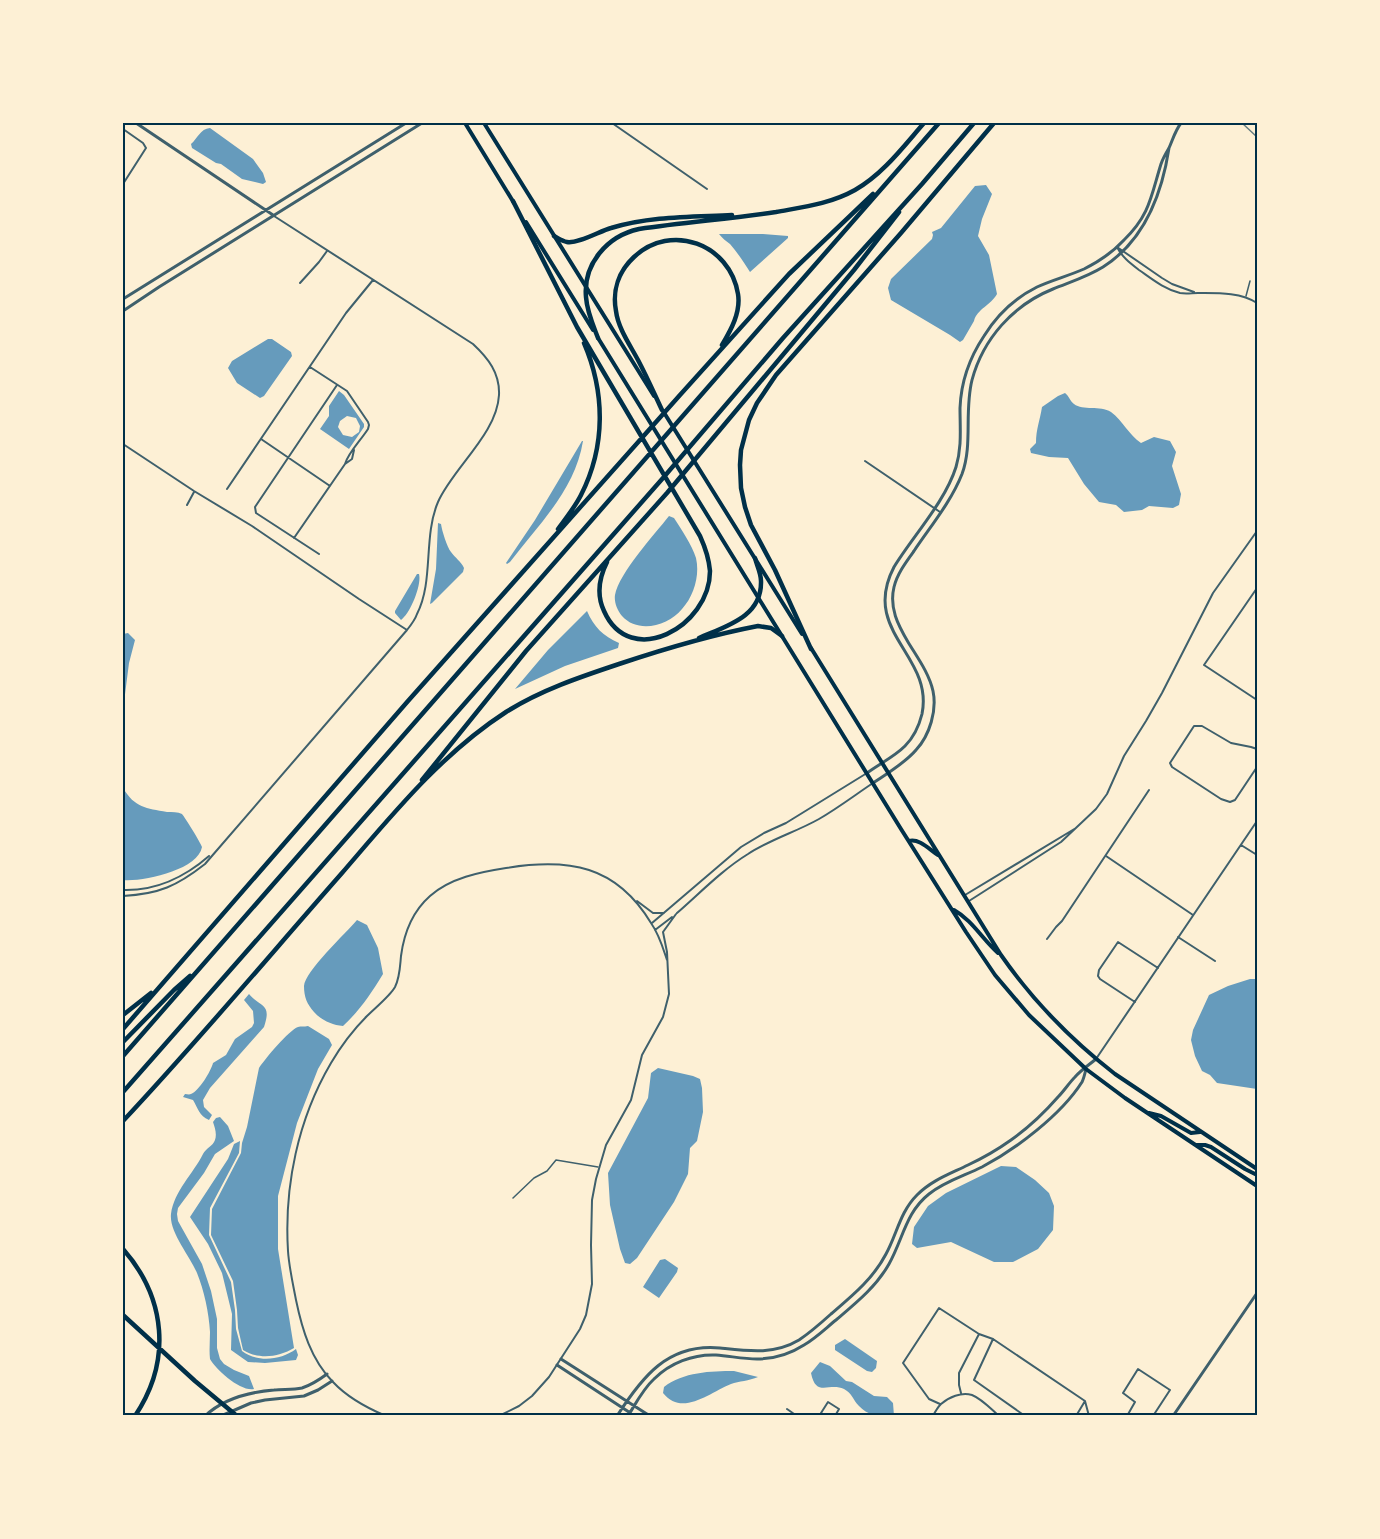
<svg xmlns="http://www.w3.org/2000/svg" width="1380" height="1539" font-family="'Nunito Sans',sans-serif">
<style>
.water{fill:#669bbc;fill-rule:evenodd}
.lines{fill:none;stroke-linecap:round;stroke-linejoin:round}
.service{stroke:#3f606c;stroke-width:1.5}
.minor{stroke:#3f606c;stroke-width:2}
.tertiary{stroke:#3f606c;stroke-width:3}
.primary{stroke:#003049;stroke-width:4}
.trunk{stroke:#003049;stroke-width:4}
.motorway{stroke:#003049;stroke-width:4.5}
.rail{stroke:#657d81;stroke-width:1.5}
.neatline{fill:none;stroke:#003049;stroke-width:2}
</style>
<rect width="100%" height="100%" fill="#fdf0d5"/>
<path class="water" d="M210,128L253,159L263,173L266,182L263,184L242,179L221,164L216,163L192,148L191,144C198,138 200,129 210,128Z
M986,185L992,194L982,219L978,236L989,255L997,294C991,305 977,309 974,321L963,340L960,342L950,335L891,300L888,288L891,279L932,239L933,235L932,232L941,228L975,186Z
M719,234H763L788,236V238L750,272C744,263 738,253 730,244C726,241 722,238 719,234Z
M268,339H272L291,352L292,356L264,396L260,398L237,383L228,368L232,361Z
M339,391L344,395L364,424V427L349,449L320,429L329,416V406ZM347,416L356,418L360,426L359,432L352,437L343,435L338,427L340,421Z
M1065,393C1069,396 1070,401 1074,404C1083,411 1100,405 1111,412C1123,421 1129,435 1141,443L1154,437L1170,441L1176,452L1172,466L1181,494L1179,505L1173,508L1149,506L1142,510L1124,512L1116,505L1099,502L1084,484L1068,458L1049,457L1031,453L1030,449L1036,443C1036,429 1040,420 1042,407L1058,396Z
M582,441H583C575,490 539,524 510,562L507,564L506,563L535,520Z
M669,516L674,518C681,529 692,545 696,558C700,575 694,596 682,609C668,626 638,634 622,616C617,610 614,602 615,595C619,573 655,534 669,516Z
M438,523L441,524C442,531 447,547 451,552C455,558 461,561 464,568L463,572L432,603L430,604L436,569Z
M417,574H419C422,585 410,614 401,620L395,613V611Z
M587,611C594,627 603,636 619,643L618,648L565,666L515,689L548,650Z
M128,633L135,640L129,663L123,710V634Z
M123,788C135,808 146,808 167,812C172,812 178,812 182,814C184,816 201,843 202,847C198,870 143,882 123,880Z
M357,920L367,925L378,948L383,974C370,995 361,1009 343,1026C332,1025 321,1020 314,1012C307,1004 304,997 304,986C305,971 346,933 357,920Z
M1250,979H1257V1089L1217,1083L1210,1075L1202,1071L1195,1056L1191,1040L1193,1030L1209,995L1228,986Z
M249,994C261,1008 272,1003 264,1027L210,1088L203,1100L204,1107L212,1115L209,1120C199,1116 198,1108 193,1100L183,1097L185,1094C187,1094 189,1095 191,1094C199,1091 211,1071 213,1063L226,1055L235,1039L252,1027L254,1023L253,1011L244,1000Z
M308,1026L329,1039L332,1045L318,1069L297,1123L278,1196V1249L294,1348C279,1357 259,1360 243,1350L238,1328L237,1310L233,1281L211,1235L212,1209L241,1153L242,1143L247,1127L259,1068C265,1059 289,1030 298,1027C301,1026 304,1027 308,1026Z
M658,1068L693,1076L700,1079L702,1088L703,1112L697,1141L690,1148L688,1174L674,1202L637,1258L630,1264L625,1263L620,1249L610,1205L608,1173L648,1098L651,1073Z
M220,1117L228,1126L234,1141L215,1154L204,1173L178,1208L177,1214L178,1221L202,1264L211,1291L217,1319V1348L220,1359L224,1364L234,1370L249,1376L254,1389C241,1392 216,1370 210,1359C209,1350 210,1341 210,1332C209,1313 204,1290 197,1273C190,1256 169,1232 171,1214C174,1191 193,1174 203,1154C206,1148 213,1146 215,1140C217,1134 215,1128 213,1122L216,1118Z
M240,1141L239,1153L210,1208L209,1235L231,1282L235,1310L236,1329L242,1351C258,1363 281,1360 296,1349L298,1355L296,1360L265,1363L248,1362L231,1350L232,1314L222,1273L208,1244L190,1217L228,1159L234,1144Z
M1001,1166L1016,1167L1035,1180L1049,1193L1054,1206L1053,1230L1038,1249L1013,1262H994L951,1242L917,1248L912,1244L914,1227L928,1206L946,1193Z
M665,1259L678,1268L677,1272L659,1298L643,1287L660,1260Z
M845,1339L877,1361L876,1368L872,1372L867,1371L835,1350V1345Z
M820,1362L830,1366L846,1381L852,1382L874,1396L887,1397L893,1403L894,1416C881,1416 869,1417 859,1406C853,1400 852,1393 844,1389C829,1382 816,1398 811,1373Z
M734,1371L758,1377C749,1381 739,1381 731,1384C709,1393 682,1417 663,1393L664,1387C683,1372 711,1371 734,1371Z"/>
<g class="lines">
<path class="service" d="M1246,296L1250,281
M513,1198L534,1178L547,1171L556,1160L598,1167"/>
<path class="minor" d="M612,123L707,189
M123,129L143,143L146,148L123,184
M1117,247C1122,257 1130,263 1139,270C1152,279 1164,289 1180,293C1186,294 1192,293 1198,293C1217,293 1241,292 1257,303
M1117,247L1162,278L1172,284L1194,292
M300,283L319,262L327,251
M310,367L347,391L368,422L369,425L368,429C361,440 348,453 345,464L352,459L354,450
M261,439L330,486
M123,444L194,491L252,526L359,599L407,630
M865,461L940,512
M227,489L346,313L373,280
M187,505L194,492
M294,538L345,464
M319,554L256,513L255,507L337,385
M1257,588L1204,665L1257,700
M1257,749L1251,747L1231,743L1202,726H1194L1170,763L1172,767L1221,799L1230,802L1235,800L1257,767
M1241,845L1257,855
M1106,856L1193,915
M123,890C155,891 185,877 209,856
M965,895L1076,828
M123,896C159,894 177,886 205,864L407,630C411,625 415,620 417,614C434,581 423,537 438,502C453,468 497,434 499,395C500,373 488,358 473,344L274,216
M637,901L653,913H664
M969,901L1061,842L1096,809L1107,794L1124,756L1146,721L1162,693L1213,593L1257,531
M677,913C700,893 722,870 748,854C771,839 796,832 819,819C838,808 855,795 873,783
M652,923L741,847L764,833L786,823L867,773
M655,930L672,917
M1178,937L1215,961
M1047,939L1056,927L1062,921L1149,790
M1135,1002L1100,979L1098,976L1099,970L1118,942L1158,968
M1096,1059L1257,821
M993,1339L974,1380L1025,1416
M961,1393L959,1385V1373L979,1334
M940,1404L929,1399L903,1363L939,1308L979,1334L993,1339L1085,1401L1089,1416
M787,1409L797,1416
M386,1416C367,1408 347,1397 333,1382C311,1360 302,1329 296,1300C293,1284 289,1267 288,1251C284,1186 298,1119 331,1063C341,1046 353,1030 367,1016C375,1008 390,996 395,987C400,977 400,966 401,956C404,933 413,911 430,896C450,878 480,872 506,868C569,858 616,865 651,923C659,934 663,948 667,960
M499,1416L519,1406L532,1396L549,1377L580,1329L586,1315L592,1284L591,1245L592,1200L596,1179L606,1145L631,1100L642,1055L663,1017L669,994L667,952L663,932L676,914
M826,1416L821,1413L828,1402L839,1409L835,1416
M933,1416C935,1412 938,1407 941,1404C949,1397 961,1392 972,1395C982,1399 991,1409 999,1416
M1076,1416L1085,1401
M1127,1416L1135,1402L1123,1393L1138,1369L1170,1390L1153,1416"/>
<path class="tertiary" d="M136,123L273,215
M123,299L406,123
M123,311L159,287L422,123
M867,773C879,764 894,757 905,746C914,737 919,726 922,714C934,655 860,632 894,567C913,536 945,502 956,467C962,447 960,429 960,408C961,382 970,357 984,336C997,315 1015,298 1037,287C1052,280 1068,276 1084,269C1098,262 1113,252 1124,240C1150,215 1151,196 1161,164C1163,158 1166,153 1169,148C1173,139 1175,131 1181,123
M873,783C888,773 905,763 916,750C930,735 937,710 933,691C929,673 917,657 908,642C898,625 889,608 894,587C897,574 906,562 914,551C930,527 951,502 962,474C973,444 964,412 972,380C983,339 1013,305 1053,289C1070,282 1087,277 1103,267C1144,241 1162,194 1169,148
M561,1359L650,1416
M557,1365L635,1416
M205,1416C223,1399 250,1392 274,1390C283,1389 293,1390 302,1388C311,1385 319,1380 327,1374
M221,1416L251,1403L265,1400L304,1396L318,1390L332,1381
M617,1416C642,1377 668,1343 720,1348C748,1351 774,1355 799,1340C811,1332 821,1323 831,1314C852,1296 873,1279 886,1254C897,1234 900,1212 917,1195C932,1180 950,1174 968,1165C983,1158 997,1150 1011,1140C1028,1128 1044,1113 1058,1097C1064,1091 1069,1083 1075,1077C1081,1070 1089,1065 1096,1059
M628,1416C636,1403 643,1389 654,1379C670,1363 693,1354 716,1355C730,1356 743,1359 757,1359C773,1359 790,1354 804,1345C816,1338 826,1328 836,1320C856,1303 876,1287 889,1264C903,1239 906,1212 929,1194C945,1181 964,1176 982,1167C1016,1149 1061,1115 1082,1082C1084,1078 1085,1073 1086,1069
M1173,1416L1257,1293"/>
<path class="primary" d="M465,123L514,203
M484,123L654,396
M526,222L593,330"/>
<path class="trunk" d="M598,338L901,829L966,932L995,975L1029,1015L1086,1069L1125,1098L1257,1186
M663,411L802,634
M811,648L1001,955C1033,1001 1070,1039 1115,1074L1257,1169
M909,841C919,838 930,850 938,855
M954,910C972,920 983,940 998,953
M1149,1113L1161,1116L1191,1133L1200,1132
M1196,1145H1205L1211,1147L1245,1169L1257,1175"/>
<path class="motorway" d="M513,201L577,327
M554,236C558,238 562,241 567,242C578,244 600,231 611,228C650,216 691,217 732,215
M577,327L700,536C705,547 709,559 710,571C710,627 630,670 604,611C596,594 599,578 607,562
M598,338C593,325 587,312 586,297C583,264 607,236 639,229C685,222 730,219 776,212C803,207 830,204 855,190C883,174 903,147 924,123
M662,410C654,393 647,377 638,360C630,345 618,328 616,311C612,290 619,271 634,257C671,222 730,244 738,294C741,312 731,330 722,345
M558,529C566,518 575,507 581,495C606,446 605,392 584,343
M699,638C726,626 762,617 761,581C761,573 757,566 755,558
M811,649L775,570L751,525L745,507L741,488L740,465L741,450L749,420L757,403L776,375L901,233L994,123
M422,780L526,651L667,493L854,270L899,212
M123,1015L151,993
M123,1029L408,701L680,395L789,274L873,194
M123,1042L174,990L190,976
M123,1056L939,123
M123,1092L663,478L783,338L922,184L974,123
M123,1121C198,1041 269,956 342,873C392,815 441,754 506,712C541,690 580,677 619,664C664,649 711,635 758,626L771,628L782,636
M123,1249C166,1298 172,1361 135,1416
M123,1315L195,1381L237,1416"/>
<path class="rail" d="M1242,123L1257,137"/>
</g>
<rect width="1380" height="1539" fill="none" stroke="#fdf0d5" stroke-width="249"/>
<rect x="124" y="124" width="1132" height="1290" class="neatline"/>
</svg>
